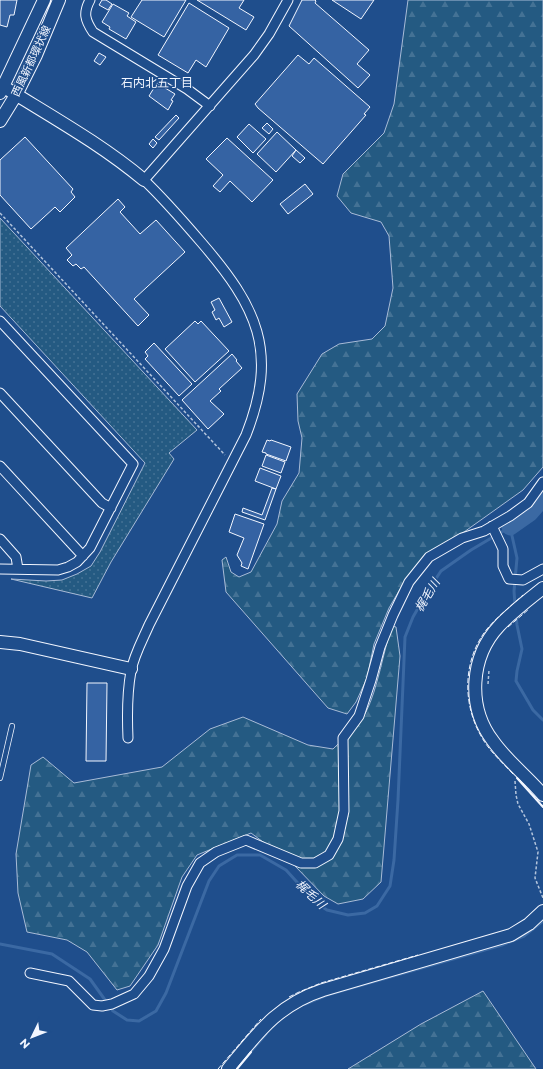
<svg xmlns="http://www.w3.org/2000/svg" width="543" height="1069" font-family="Montserrat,'Noto Sans JP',sans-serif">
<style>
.grass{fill:url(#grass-dots);stroke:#a8bbd7}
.forest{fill:url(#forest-firs);stroke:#a8bbd7}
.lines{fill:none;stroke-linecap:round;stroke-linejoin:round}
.stream{stroke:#3b69a3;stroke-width:3}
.river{stroke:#3b69a3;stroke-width:17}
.building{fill:#3563a3;stroke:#f2f6ff}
.lane-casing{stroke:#f2f6ff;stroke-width:6}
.street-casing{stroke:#f2f6ff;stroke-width:11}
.secondary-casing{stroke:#f2f6ff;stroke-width:14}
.path{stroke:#b3c4dc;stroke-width:1.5;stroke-dasharray:3 2;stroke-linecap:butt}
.lane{stroke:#1f4e8c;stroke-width:4.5}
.street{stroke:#1f4e8c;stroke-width:9}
.secondary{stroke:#1f4e8c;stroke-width:12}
.fence{stroke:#f2f6ff;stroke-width:1;stroke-dasharray:5 2;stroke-linecap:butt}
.wall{stroke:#f2f6ff;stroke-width:2}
.labels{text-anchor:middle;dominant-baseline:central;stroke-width:3;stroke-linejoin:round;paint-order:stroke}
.street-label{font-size:11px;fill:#f2f6ff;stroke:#1f4e8c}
.neighbourhood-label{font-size:12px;fill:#f2f6ff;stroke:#1f4e8c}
.water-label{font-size:12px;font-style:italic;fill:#f2f6ff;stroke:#1f4e8c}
</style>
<defs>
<pattern id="grass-dots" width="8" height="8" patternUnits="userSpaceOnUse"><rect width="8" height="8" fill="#245a82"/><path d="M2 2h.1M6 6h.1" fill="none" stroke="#447295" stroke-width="1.8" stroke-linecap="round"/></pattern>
<pattern id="forest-firs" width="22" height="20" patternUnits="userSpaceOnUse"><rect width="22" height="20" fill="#245a82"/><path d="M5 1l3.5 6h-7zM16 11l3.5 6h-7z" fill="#447295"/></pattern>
</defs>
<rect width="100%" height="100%" fill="#1f4e8c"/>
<path class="grass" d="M0,218L197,430L169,453L174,459L111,562L92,598L11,579L46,581L62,580L77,574L91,566L100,552L145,463L0,306Z"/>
<path class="forest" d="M408,0H543V467L523,490L464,532L432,551L406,579L389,608L374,644L367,678L356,702L347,714L328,708L226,592L222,560L226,557L231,572L239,577L251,572L277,524L282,501L299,473L302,438L298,421L297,394L322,354L339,344L372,339L385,326L393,288L389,236L381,222L351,213L337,196L343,174L384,133L394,104Z
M392,626L396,627L400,656L381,882L363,899L338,904L324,896L294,865L251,833L197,855L182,877L158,945L130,986L117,990L87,952L67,940L27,932L18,893L16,854L31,765L43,757L74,783L162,767L210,729L243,717L308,745L333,749C344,738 358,726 366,712C378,688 383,652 392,626Z
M483,991L536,1069H348L421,1024Z"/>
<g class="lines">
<path class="stream" d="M516,615L517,625L522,649L517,671L516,681L533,710L543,720
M0,944L52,954L90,979L113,1011L127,1020L139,1021L156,1011L166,993L209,881L219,866L237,855H260L286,870L315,902L327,910L348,915L365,913L377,906L390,886L394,860L398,800L405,637L413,617L429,589L441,571L471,550L510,527L517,558L514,591L515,605
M305,1004L327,995L502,945L524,936L543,921
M236,1069L266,1034"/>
<path class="river" d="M510,527L530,513L543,498"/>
</g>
<path class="building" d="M0,0H17L14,15H10L7,27L0,25Z
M102,0H106L112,4L108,10L99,5Z
M142,0H186L164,37L131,17Z
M197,0H244L239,8L254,17L246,30Z
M302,0H315L316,1L315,3L369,50L357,64L370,75L358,88L289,26Z
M332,0H374L361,19Z
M189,3L229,28L206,67L196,60L188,73L158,55Z
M113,4L129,13L127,16L136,22L126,39L109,29L110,27L102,22Z
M99,53L106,57L100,65L94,61Z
M298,55L309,64L314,58L370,107L364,114L366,115L323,164L258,108L255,104Z
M157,83L175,94L171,100L173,101L168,110L149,96Z
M176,115L179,118L159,140L155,137Z
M267,123L273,129L269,134L262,128Z
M249,124L266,139L253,153L237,137Z
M277,132L296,150L276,172L257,154Z
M25,137L73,189L71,192L75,197L60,212L55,207L31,229L0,195V160Z
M227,138L273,180L252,202L230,181L220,192L213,186L223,175L206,159Z
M153,139L157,143L153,148L149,144Z
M296,150L305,158L300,163L292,156Z
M305,184L313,194L288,214L280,204Z
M118,199L125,207L120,212L140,234L156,220L185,252L134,299L149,315L138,326L84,267L81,269L76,264L73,266L67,260L72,255L66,248Z
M219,298L232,322L224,327L219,318L216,320L212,312L215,310L211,302Z
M195,321L198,324L201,321L229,351L195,382L165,349Z
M154,343L192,384L179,396L145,359L148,356L145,352Z
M232,354L237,360L236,361L242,368L219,389L221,391L210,401L224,414L208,429L182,400Z
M267,440L270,441L271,440L291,447L286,461L266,454V453L262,452Z
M266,455L285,462L281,473L262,466Z
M260,468L281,476L276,489L255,481Z
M272,488L276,489L265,520L242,512L243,508L262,515Z
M235,514L264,524L248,569L241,566L242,563L237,555L244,538L229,532Z
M87,683H107L106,761H86Z"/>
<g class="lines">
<g class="lane-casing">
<path id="lane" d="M0,778L12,726"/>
</g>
<g class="street-casing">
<path id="street" d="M90,0C83,13 85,20 93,32L187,89L210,106
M0,321L133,464L90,548L77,562L68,567L58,570L0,569
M0,393L102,503L111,508
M0,466L83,556
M492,526L503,549V566L509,579L523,580L543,569
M0,539L16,557L18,569
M128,738C127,716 127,693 131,671C134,655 143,639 149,625L246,435C279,351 257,307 201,242C183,221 165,200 144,180L254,55L269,34L288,0
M30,973L69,981L93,1005L102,1006L112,1004L134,994L149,976L164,949L187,886L200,863L216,852L246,840L301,863H315L329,855L338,839L344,811L343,738L359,716L371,680L380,647L393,615L409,582L429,557L462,538L484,531L510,516L528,503L543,482"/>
</g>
<g class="secondary-casing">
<path id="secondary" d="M4,87C52,117 101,144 144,180
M0,93L44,0
M0,121L16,95L36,55L59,0
M543,588C528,600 512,612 499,626C470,657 467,707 493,741C507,761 527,776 543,795
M0,642L20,644L131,669
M228,1069C257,1034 277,1005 323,990L511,935L529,924L543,911"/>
</g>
<path class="path" d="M0,213L225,455
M488,684L489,670
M515,781L516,795L518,804L529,824L538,852L535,878L543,898"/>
<use href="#lane" class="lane"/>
<use href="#street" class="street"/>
<use href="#secondary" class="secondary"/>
<path class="fence" d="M508,627L529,609
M513,774C502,762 489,751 481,736C462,703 463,659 487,629C498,616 511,606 523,595
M518,778L543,806
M289,997L299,992L321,983L418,955
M218,1069L261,1019"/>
<path class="wall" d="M517,778L543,807
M237,1069L251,1052"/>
</g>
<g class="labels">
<g class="street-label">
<text transform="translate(31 61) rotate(-65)">西風新都環状線</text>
</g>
<g class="neighbourhood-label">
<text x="157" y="82">石内北五丁目</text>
</g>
<g class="water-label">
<text transform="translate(427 595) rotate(-59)">梶毛川</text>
<text transform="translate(311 894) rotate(43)">梶毛川</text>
</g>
</g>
<g transform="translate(32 1037) rotate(227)" stroke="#1f4e8c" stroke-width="3" paint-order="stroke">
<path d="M0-3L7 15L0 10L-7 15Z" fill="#f2f6ff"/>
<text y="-6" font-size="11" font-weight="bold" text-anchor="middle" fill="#f2f6ff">N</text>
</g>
</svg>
